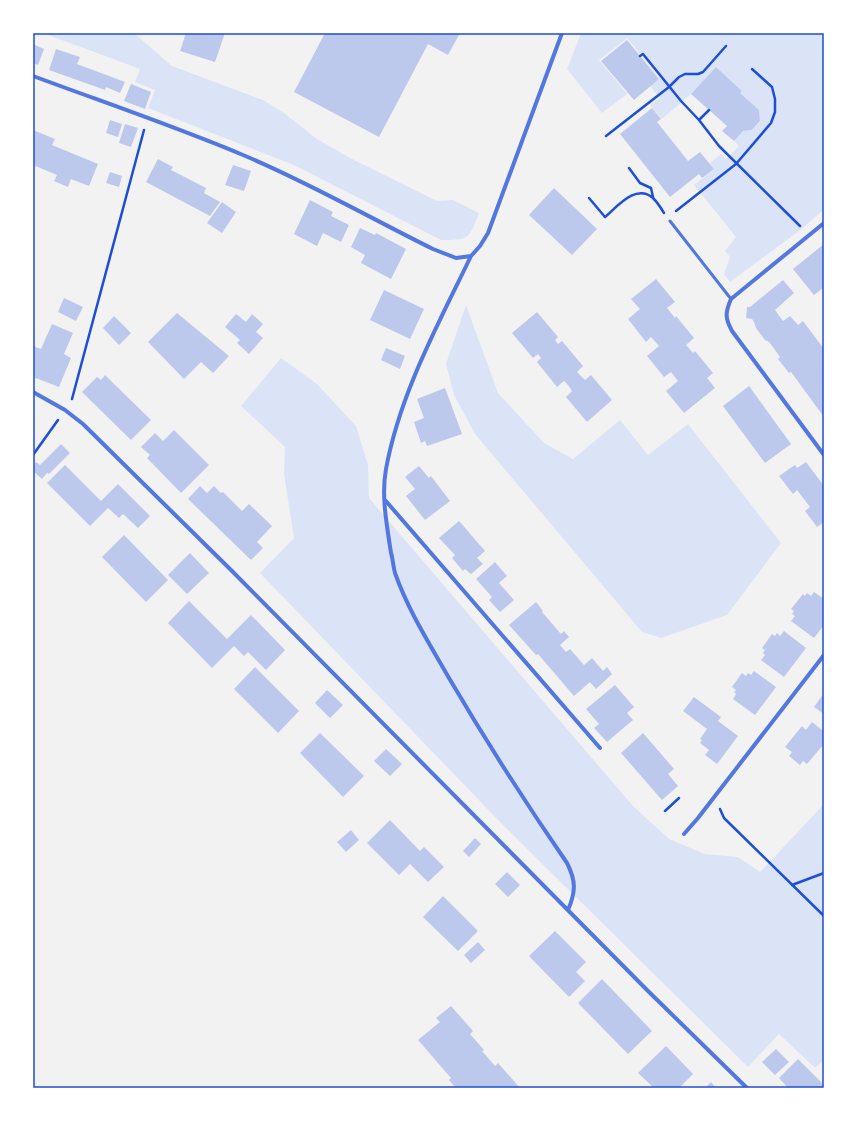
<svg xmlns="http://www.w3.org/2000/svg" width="857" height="1121" font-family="Figtree,sans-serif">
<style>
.green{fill:#dbe4f7}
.building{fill:#bdc9ec}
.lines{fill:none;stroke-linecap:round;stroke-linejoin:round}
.path{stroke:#1d4ed8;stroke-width:2.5}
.service{stroke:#5277de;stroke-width:3}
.minor{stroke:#5277de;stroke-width:4}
.neatline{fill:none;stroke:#1d4ed8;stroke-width:1.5}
</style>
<rect width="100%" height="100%" fill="#f2f2f2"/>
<path class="green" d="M43,33H134L172,66L263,100L284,113L317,139L350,158L437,201L453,200L479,213C469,239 470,240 441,240L294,165L148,108L155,90L135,82L140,69Z
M581,33H824V209L803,228L730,282L724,274L730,257L725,251L736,237L694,185L714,169L710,163L721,154L726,159L739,146L734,141L743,131L752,130L760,122L759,110L740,93L742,91L716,67L691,94L662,119L650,105L660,98L650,86L660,78L627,38L599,60L627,94L602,113L567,69Z
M466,305L498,393L544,443L573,459L620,420L648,455L688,424L781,543L727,615L661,638L642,632L475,434L454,395L446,364Z
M281,358L317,384L356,426L368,465L369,498L633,806L669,839L705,854L738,857L760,872L824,804V1060L815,1068L779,1034L748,1067L501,823L260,573L294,538L284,474L285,447L241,406Z"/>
<path class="building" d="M186,33H225L215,62L180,51Z
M325,33H460L448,55L428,44L379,137L294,92Z
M627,40L659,79L634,100L601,61Z
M33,44L44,49L38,65L33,63Z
M56,49L80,57L77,64L125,82L120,93L106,87L105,90L49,70Z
M716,67L742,91L740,93L759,110L760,121L752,130L743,131L734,141L722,131L727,126L691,94Z
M131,84L151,92L145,109L124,101Z
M652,108L661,119L657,122L688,161L700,152L714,169L702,178L699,174L670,197L620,134Z
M110,120L122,124L118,137L106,133Z
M125,124L138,128L131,147L119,143Z
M33,130L55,139L52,145L98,164L89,186L71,179L68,187L54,181L57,175L33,165Z
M158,159L173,167L171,170L206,188L204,193L220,202L210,216L146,182Z
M233,165L251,171L244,191L225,185Z
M110,172L122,176L119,187L106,183Z
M554,188L597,229L572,255L529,215Z
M310,200L333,212L331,216L349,225L341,242L323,233L317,246L294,234Z
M222,202L236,212L222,233L207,223Z
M360,228L375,235L376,233L406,249L391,279L361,263L365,255L351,247Z
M824,244V287L814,295L793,269Z
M656,279L675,302L667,308L675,318L676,316L694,338L686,345L693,353L695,351L713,373L707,378L715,388L684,413L666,391L678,381L671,372L664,377L647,356L659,346L651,337L646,342L628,319L640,309L631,299Z
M783,280L794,293L775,310L783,321L790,316L798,325L803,321L824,349V417L791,372L789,373L778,359L780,357L773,347L769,342L765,340L756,328L754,322L752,319L746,318L747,307H750Z
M384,290L424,309L410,339L370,320Z
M64,298L83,307L76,321L58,312Z
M537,312L558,337L555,340L558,344L562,341L583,366L577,372L585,380L591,375L612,400L587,422L566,397L572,391L568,385L564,381L557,387L537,362L541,358L538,354L533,358L512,333Z
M177,313L229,356L213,373L201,362L184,379L148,342Z
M236,314L246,322L252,314L263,324L256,332L263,338L249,354L237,343L240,340L225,327Z
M114,316L131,333L119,345L103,328Z
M52,324L73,333L64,354L71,358L59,387L33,377V346L41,349Z
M386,348L405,356L400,369L381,360Z
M105,375L151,420L131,440L82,392L97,377L101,380Z
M749,386L791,444L765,463L723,406Z
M445,388L462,434L427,446L425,441L421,443L414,422L424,418L417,399Z
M174,430L209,465L181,493L147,458L150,455L141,447L155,433L163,441Z
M61,444L70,453L49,474L47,473L42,479L33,471V465L36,462L40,465Z
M806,462L824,486V522L817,527L805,511L810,507L797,490L793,494L779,476L795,465L797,468Z
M65,465L101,501L118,484L150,516L138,528L123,514L119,518L108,508L90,526L47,483Z
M419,466L429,478L431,476L450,501L425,520L406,496L415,489L405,477Z
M200,486L207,493L214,486L221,493L223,492L242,511L249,504L272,526L257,542L263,548L251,560L188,499Z
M459,521L485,551L477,558L483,564L471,574L465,569L463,571L452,558L455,555L439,538Z
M124,535L168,580L146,602L102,557Z
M190,553L209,573L187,594L168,575Z
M495,562L507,576L499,583L514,600L500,612L489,600L492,597L476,579Z
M814,592L824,599V625L814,638L791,621L795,616L792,614L794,611L791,609L803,594L805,596L807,593L811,596Z
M189,601L227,639L251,615L285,650L266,670L248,652L244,656L234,646L212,668L168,623Z
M536,602L543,611L542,612L561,634L564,631L569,637L560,645L566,652L570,649L584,665L592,658L603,671L607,667L612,674L596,689L590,682L574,696L538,654L536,655L509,625Z
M784,631L806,648L784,677L761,660L765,655L763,653L765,650L762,648L772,634L775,636L777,633L780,636Z
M255,667L299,711L278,733L234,689Z
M754,671L776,687L755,715L733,699L736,694L734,692L736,690L732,687L742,673L746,676L748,673L751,675Z
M615,685L634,707L627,713L633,720L607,742L594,728L599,724L586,709Z
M327,690L343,705L330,718L315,703Z
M824,693V714L814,707Z
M694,697L721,717L718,721L738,736L717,764L705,755L709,750L700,743L702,740L700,739L707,729L683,711Z
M812,722L822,730L824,727V741L822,743L824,744L807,764L803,761L800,765L789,756L792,752L785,747L802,726L806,730Z
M320,733L364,776L343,797L300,753Z
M643,733L674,769L668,774L678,786L662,800L621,753Z
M386,749L402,764L390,776L374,761Z
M390,820L420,851L424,847L444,867L428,882L410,864L399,875L367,843Z
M351,830L359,840L346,852L337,842Z
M475,838L481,844L469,857L463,851Z
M507,872L520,885L508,897L495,884Z
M443,896L478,931L458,951L423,917Z
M555,931L586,962L576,972L585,981L569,997L529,956Z
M478,942L485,950L471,963L464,955Z
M602,979L652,1031L628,1054L578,1003Z
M451,1006L473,1031L470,1034L484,1050L482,1051L495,1066L498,1063L520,1088H456L449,1080L451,1078L418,1040L440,1022L436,1018Z
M666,1046L693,1074L679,1088H654L638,1073Z
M776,1049L789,1062L775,1075L762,1062Z
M798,1059L823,1084L824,1083V1088H788L779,1078Z
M711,1082L716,1088H705Z"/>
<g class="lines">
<path class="path" d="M640,56L643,54L681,101L699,120L719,146L800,226
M699,120L709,110
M606,136L669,87L679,77L685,74H698L703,72L726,46
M629,168L640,183L651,188L653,197
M589,198L605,217C617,207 636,183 653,198C657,202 661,208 664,213
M676,211L736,164L771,123L775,112V99L772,87L752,69
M72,399L144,130
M33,455L58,420
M720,809L724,818L824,916
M665,811L679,798
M792,885L824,873"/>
<path class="service" d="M670,221L731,299"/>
<path class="minor" d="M562,33L488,233L480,246L471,256C438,325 400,393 386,469C381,496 387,526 391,553C393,559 393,566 395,573C408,610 429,643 449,678C486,741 525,802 567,863C576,881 576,891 568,910
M33,76C103,102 174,126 243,155C308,182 370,218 433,249L456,258L471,256
M824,223L731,299C725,313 725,318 732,331L824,455
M33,392L65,410L83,424L231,570L648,991L747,1088
M385,500L600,748
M684,834L698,818L824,655"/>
</g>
<rect width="857" height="1121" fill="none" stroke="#ffffff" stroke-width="68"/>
<rect x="34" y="34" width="789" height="1053" class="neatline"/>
</svg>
